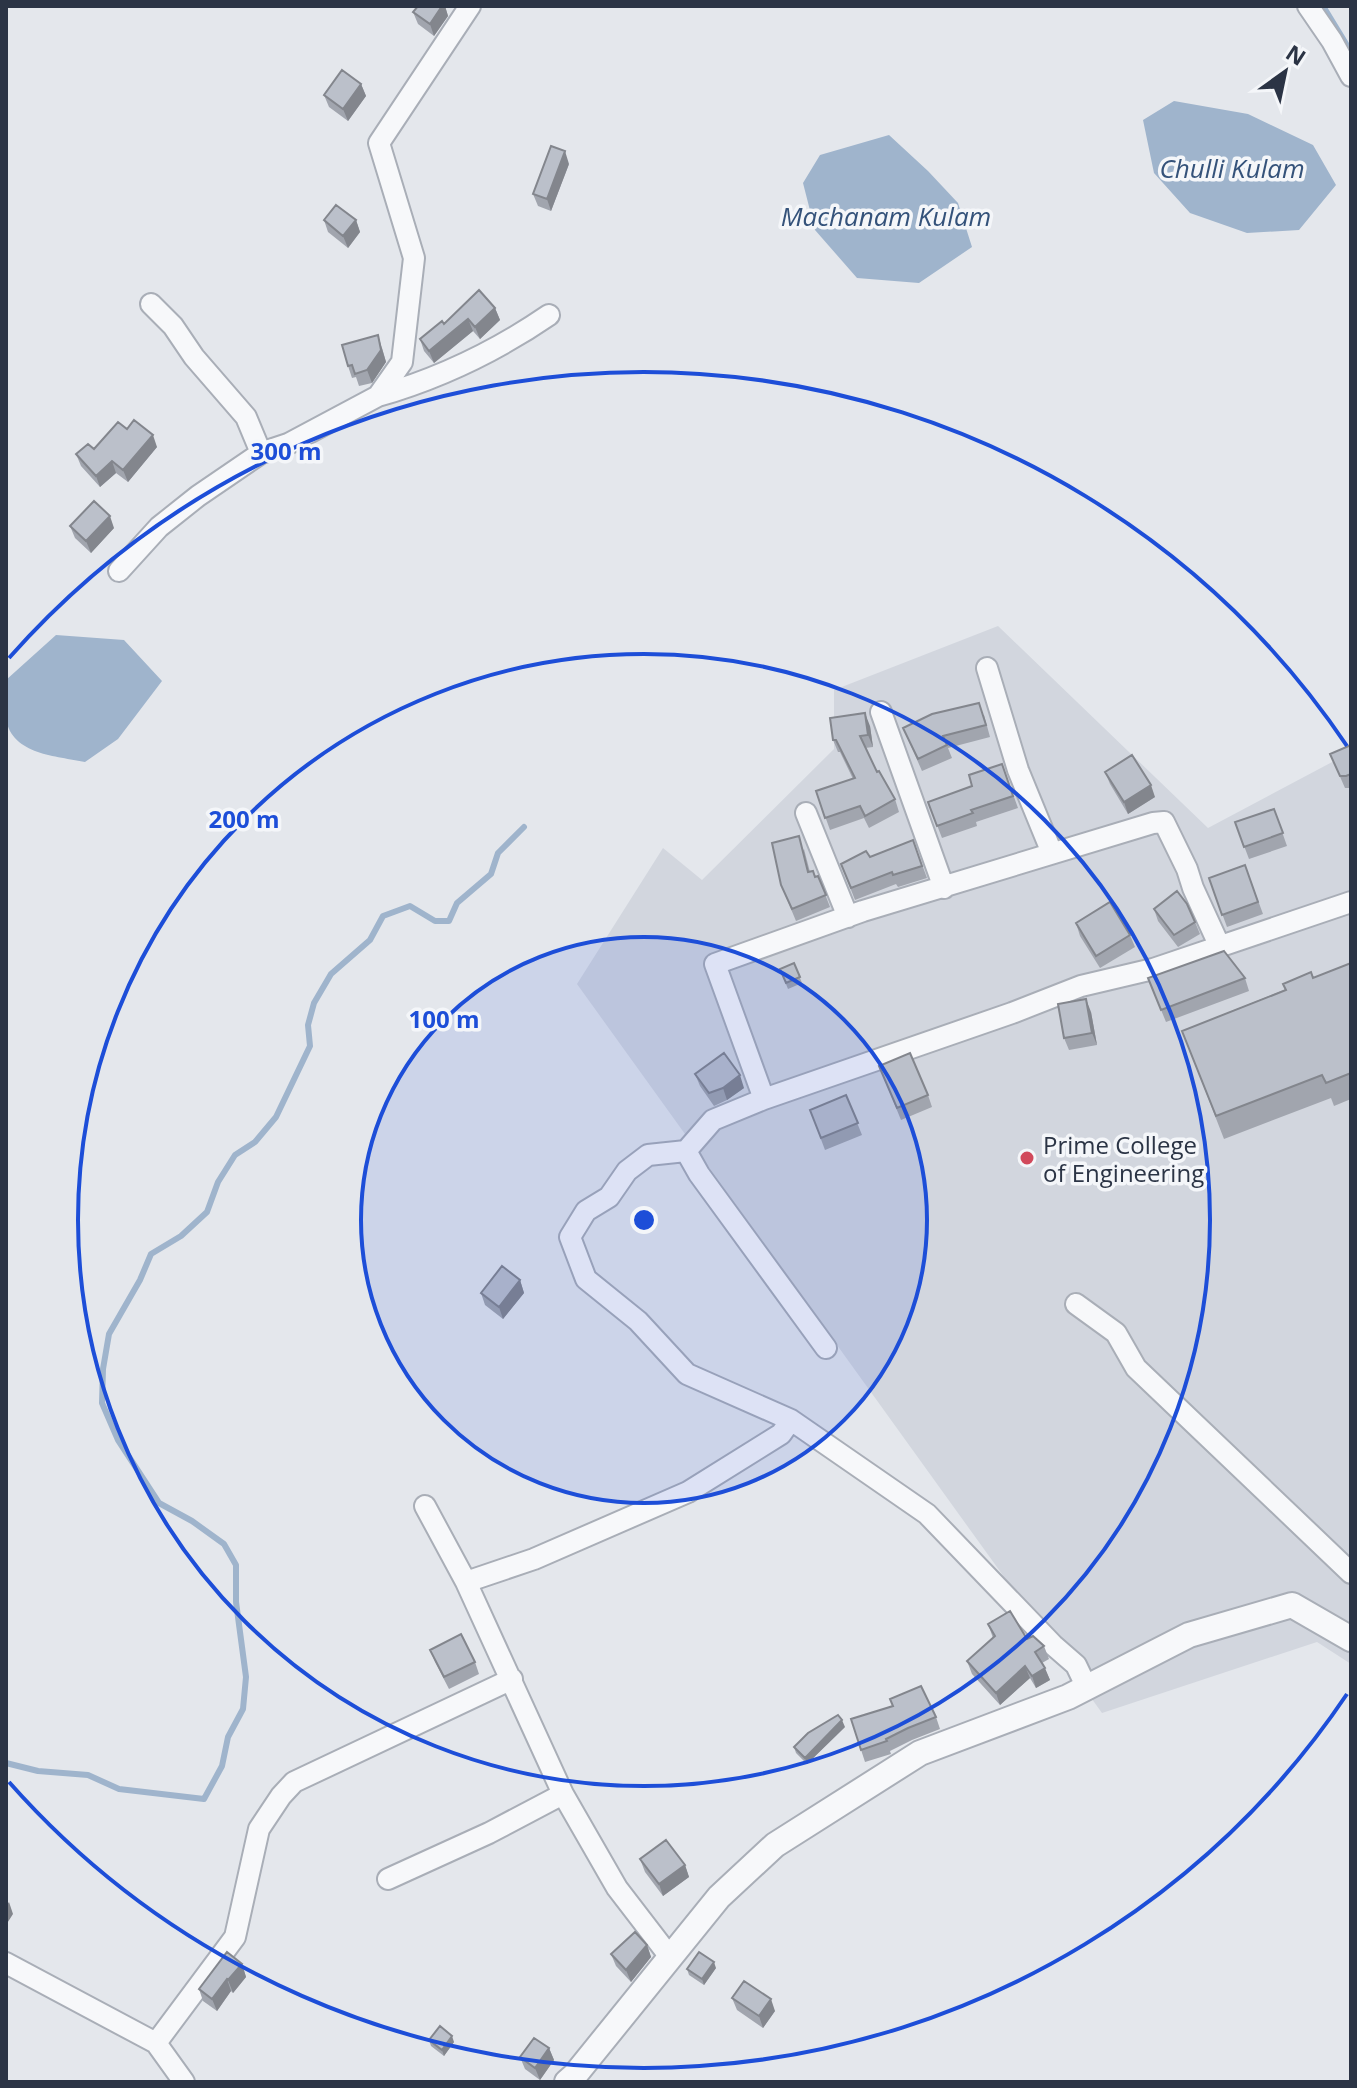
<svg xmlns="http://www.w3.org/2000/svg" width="1357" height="2088" font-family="'Open Sans',sans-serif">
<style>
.built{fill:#d2d6de}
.water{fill:#9fb4cc}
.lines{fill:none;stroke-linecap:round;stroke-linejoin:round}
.stream{stroke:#9fb4cc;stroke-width:6}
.minor-casing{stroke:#a9aeb7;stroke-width:24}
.tertiary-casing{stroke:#a9aeb7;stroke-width:28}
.minor{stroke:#f7f8fa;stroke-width:20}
.tertiary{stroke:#f7f8fa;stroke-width:24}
.wall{fill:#a1a5ae}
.shaded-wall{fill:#83868d}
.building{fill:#bbc0ca;stroke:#83868d;stroke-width:2}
.ring{fill:none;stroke:#1d4ed8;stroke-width:4}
.poi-dot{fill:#d1495b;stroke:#f4f6f9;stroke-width:3}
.labels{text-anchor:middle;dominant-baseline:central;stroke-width:7;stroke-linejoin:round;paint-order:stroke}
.poi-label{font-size:24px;fill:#2b3445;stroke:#f4f6f9;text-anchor:start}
.water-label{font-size:26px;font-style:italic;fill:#34527a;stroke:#f4f6f9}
.centre{fill:#1d4ed8;stroke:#f4f6f9;stroke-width:4}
.ring-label{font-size:24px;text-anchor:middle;font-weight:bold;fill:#1d4ed8;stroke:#f4f6f9;stroke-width:7;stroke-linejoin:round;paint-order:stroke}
</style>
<rect width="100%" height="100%" fill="#e4e7ec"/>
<path class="built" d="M998,626L1208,828L1351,752V1664L1317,1642L1102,1713L577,984L663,848L702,880L834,749V690Z"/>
<path class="water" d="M1174,101L1248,114L1313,145L1336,185L1299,230L1247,233L1190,213L1154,173L1143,120Z
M889,135L928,171L958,203L972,247L919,283L857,278L815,230L803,183L820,155Z
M56,635L124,640L162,681L118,739L85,762C57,756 12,755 6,719C5,706 6,693 6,680Z"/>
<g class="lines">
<path class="stream" d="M1323,6L1351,52
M6,1763L38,1771L88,1775L119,1789L204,1799L222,1766L228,1737L243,1709L246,1677L236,1602V1565L224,1544L192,1521L159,1503L118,1440L102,1403L103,1369L109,1334L140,1280L151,1254L181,1236L207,1212L218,1182L235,1155L255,1142L276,1117L310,1046L308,1025L314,1003L331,974L370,940L383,916L410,906L435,921H449L457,903L491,874L498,853L524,827"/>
<g class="minor-casing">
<path id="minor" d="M1308,6L1332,41L1351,76
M151,304L173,326L194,357L246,417L261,453L288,444L378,396L402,362L414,258L379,143L470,6
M378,396C441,378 495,352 549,315
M119,571L159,527L198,496L261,453
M987,668L1018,770L1052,853
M881,712L944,888
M806,813L848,917
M1220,947L1193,888L1187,869L1164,822L1153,823L863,911L715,964L764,1099L1012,1013L1081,986L1153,969L1351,902
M764,1099L713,1120L686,1151L699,1174L826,1348
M686,1151L648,1155L627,1171L609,1197L586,1211L570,1237L586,1279L638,1321L687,1374L791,1420L927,1514L1053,1645L1076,1665L1087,1688
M1076,1304L1116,1333L1136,1368L1351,1573
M425,1506L466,1582L563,1794L617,1888L670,1957
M466,1582L534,1559L688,1492L781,1434L791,1420
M388,1879L489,1833L563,1794
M6,1963L156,2043L184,2082
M156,2043L235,1937L259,1829L281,1796L294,1782L512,1679"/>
</g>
<g class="tertiary-casing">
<path id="tertiary" d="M567,2082L575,2075L719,1897L775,1845L920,1753L1068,1697L1189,1635L1292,1605L1351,1639"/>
</g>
<use href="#minor" class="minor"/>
<use href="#tertiary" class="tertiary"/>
</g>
<path class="wall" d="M418,6H445L448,16L434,36L418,24L413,12Z
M361,84L366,96L348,121L329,107L324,95Z
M569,164L551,211L538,206L533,194Z
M324,220H356L360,232L348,248L328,232Z
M495,308L500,320L480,339L473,331L434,363L424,351L420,339L444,324Z
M382,348L386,362L372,383L359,386L356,377L352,378L348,366Z
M127,429L157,447L128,482L116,473L100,487L81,466L76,454L94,449Z
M70,526L114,528L91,553L75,538Z
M984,715L990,737L948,748L952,758L922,771L903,728Z
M870,726L873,747L865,748L877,772L895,799L899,812L869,828L864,818L830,830L816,791L853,779L840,752H838L833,740Z
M1351,745V788H1345L1330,754Z
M1002,764L1018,808L976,822L977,826L942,838L928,802L972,786Z
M1105,772L1155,797L1128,814L1110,784Z
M1274,809L1287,846L1249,859L1235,822Z
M913,840L927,878L898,887L896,884L855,900L841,864L870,857Z
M804,849L810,872L815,877L818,876L830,907L796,921L781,885Z
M1245,865L1263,914L1227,927L1209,878Z
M1154,909L1195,922L1200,934L1178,947L1158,921Z
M1076,923L1130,935L1135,947L1100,968L1080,936Z
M794,963L802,983L788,989L780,969Z
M1351,963V1099L1334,1106L1331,1098L1224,1139L1182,1031Z
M1148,978H1245L1249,991L1166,1022Z
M1091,1012L1097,1045L1069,1050L1064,1038Z
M879,1066L928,1095L932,1107L901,1120Z
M695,1074L744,1088L727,1100L714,1106L700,1086Z
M846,1095L862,1135L825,1150L810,1110Z
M520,1280L524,1293L503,1319L485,1305L481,1293Z
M988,1624L1044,1646L1049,1659L1042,1663L1050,1680L1036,1688L1030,1678L1000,1705L972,1674L967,1661L993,1638Z
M430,1650L475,1662L479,1674L449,1689L435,1662Z
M936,1717L940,1729L912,1740L890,1751L891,1754L865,1762L851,1719Z
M845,1727L807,1764L796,1753L794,1747Z
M640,1859L685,1865L689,1877L663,1896L645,1872Z
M647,1945L651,1957L631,1982L616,1966L611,1954Z
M242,1964L246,1977L233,1993L231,1991L217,2011L203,2001L199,1989Z
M716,1968L704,1985L689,1975L687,1969Z
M732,1998L775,2011L763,2028L737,2010Z
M429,2040L454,2042L444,2056L431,2046Z
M549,2048L554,2060L540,2080L525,2069L520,2057Z"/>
<path class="shaded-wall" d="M442,6H445L448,16L434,36L430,24Z
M361,84L366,96L348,121L343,109Z
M565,151L569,164L551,211L547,199Z
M356,220L360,232L348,248L343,236Z
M495,308L500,320L480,339L475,327Z
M468,319L473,331L434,363L429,351Z
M378,335L386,362L372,383L367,370Z
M153,435L157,447L128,482L123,470Z
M112,461L116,473L100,487L96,476Z
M110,516L114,528L91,553L86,541Z
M865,713L870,726L873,747L868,735Z
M1151,785L1155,797L1128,814L1124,802Z
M1086,999L1091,1012L1097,1045L1092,1033Z
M740,1075L744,1088L727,1100L723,1088Z
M520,1280L524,1293L503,1319L499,1307Z
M1025,1666L1030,1678L1000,1705L996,1693Z
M1045,1668L1050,1680L1036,1688L1032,1676Z
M842,1720L845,1727L807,1764L805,1758Z
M685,1865L689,1877L663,1896L659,1884Z
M9,1902L13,1914L6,1925V1906Z
M647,1945L651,1957L631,1982L626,1970Z
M714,1962L716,1968L704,1985L702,1979Z
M242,1964L246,1977L233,1993L228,1980Z
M227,1979L231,1991L217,2011L212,1999Z
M771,1999L775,2011L763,2028L759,2016Z
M452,2036L454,2042L444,2056L442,2050Z
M549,2048L554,2060L540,2080L535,2068Z"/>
<path class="building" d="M418,6H442L430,24L413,12Z
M342,70L361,84L343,109L324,95Z
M551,146L565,151L547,199L533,194Z
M336,205L356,220L343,236L324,220Z
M479,290L495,308L475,327L468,319L429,351L420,339L442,321L444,324Z
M378,335L381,350L367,370L355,374L352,365L348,366L342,345Z
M134,420L153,435L123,470L112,461L96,476L76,454L88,444L94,449L118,422L127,429Z
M94,501L110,516L86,541L70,526Z
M979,703L986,725L943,736L947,745L918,759L903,728L932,714Z
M865,713L868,735L860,736L877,772L879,771L895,799L865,816L860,806L825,818L816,791L855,778L836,740H833L830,718Z
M1351,745V774L1346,776H1340L1330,754Z
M1132,755L1151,785L1124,802L1105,772Z
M1002,764L1013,796L971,810L973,813L937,826L928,802L972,786L969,775Z
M1274,809L1283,833L1244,847L1235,822Z
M799,836L808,872L813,871L815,877L818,876L826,895L792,909L781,885L772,843Z
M913,840L922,866L893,875L892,872L851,888L841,864L866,851L870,857Z
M1245,865L1258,902L1222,915L1209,878Z
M1177,891L1187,904L1195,922L1174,935L1154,909Z
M1110,902L1130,935L1096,956L1076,923Z
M1224,951L1245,978L1161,1010L1148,978Z
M794,963L800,977L786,983L780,969Z
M1351,963V1073L1326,1083L1322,1075L1216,1116L1182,1031L1286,990L1283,984L1311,972L1313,978Z
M1086,999L1092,1033L1064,1038L1058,1004Z
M724,1053L740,1075L723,1088L709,1093L695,1074Z
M910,1053L928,1095L897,1108L879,1066Z
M846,1095L858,1123L821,1138L810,1110Z
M502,1266L520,1280L499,1307L481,1293Z
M1010,1611L1027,1639L1033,1636L1044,1646L1035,1652L1045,1668L1032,1676L1025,1666L996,1693L967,1661L995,1636L988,1624Z
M461,1634L475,1662L444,1677L430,1650Z
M921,1686L936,1717L908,1728L886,1739L887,1741L861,1750L851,1719L893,1706L890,1699Z
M838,1715L842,1720L805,1758L794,1747L808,1733Z
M666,1840L685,1865L659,1884L640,1859Z
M635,1932L647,1945L626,1970L611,1954Z
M227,1952L242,1964L228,1980L227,1979L212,1999L199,1989Z
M699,1952L714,1962L702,1979L687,1969Z
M744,1981L771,1999L759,2016L732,1998Z
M440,2026L452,2036L442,2050L429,2040Z
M534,2038L549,2048L535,2068L520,2057Z"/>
<circle cx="644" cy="1220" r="283" fill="#1d4ed8" fill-opacity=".12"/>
<g class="ring">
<circle cx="644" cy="1220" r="283"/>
<circle cx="644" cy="1220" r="566"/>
<path d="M1347 1694A848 848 0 0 1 9 1782M9 658A848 848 0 0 1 1347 746"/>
</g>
<circle class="poi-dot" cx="1027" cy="1158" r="8"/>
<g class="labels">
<g class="poi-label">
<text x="1043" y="1144">Prime College<tspan x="1043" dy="28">of Engineering</tspan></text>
</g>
<g class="water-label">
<text x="1232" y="168">Chulli Kulam</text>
<text x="886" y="216">Machanam Kulam</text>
</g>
</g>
<circle cx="644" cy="1220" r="12" class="centre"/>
<g class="ring-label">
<text x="286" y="460">300 m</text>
<text x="244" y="828">200 m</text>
<text x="444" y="1028">100 m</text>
</g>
<rect width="1357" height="2088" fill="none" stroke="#2b3445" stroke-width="16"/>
<g transform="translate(1285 72) rotate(33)" stroke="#f4f6f9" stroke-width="6" paint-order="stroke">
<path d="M0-6L14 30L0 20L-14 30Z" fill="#2b3445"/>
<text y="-12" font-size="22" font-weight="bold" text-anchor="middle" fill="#2b3445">N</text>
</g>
</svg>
